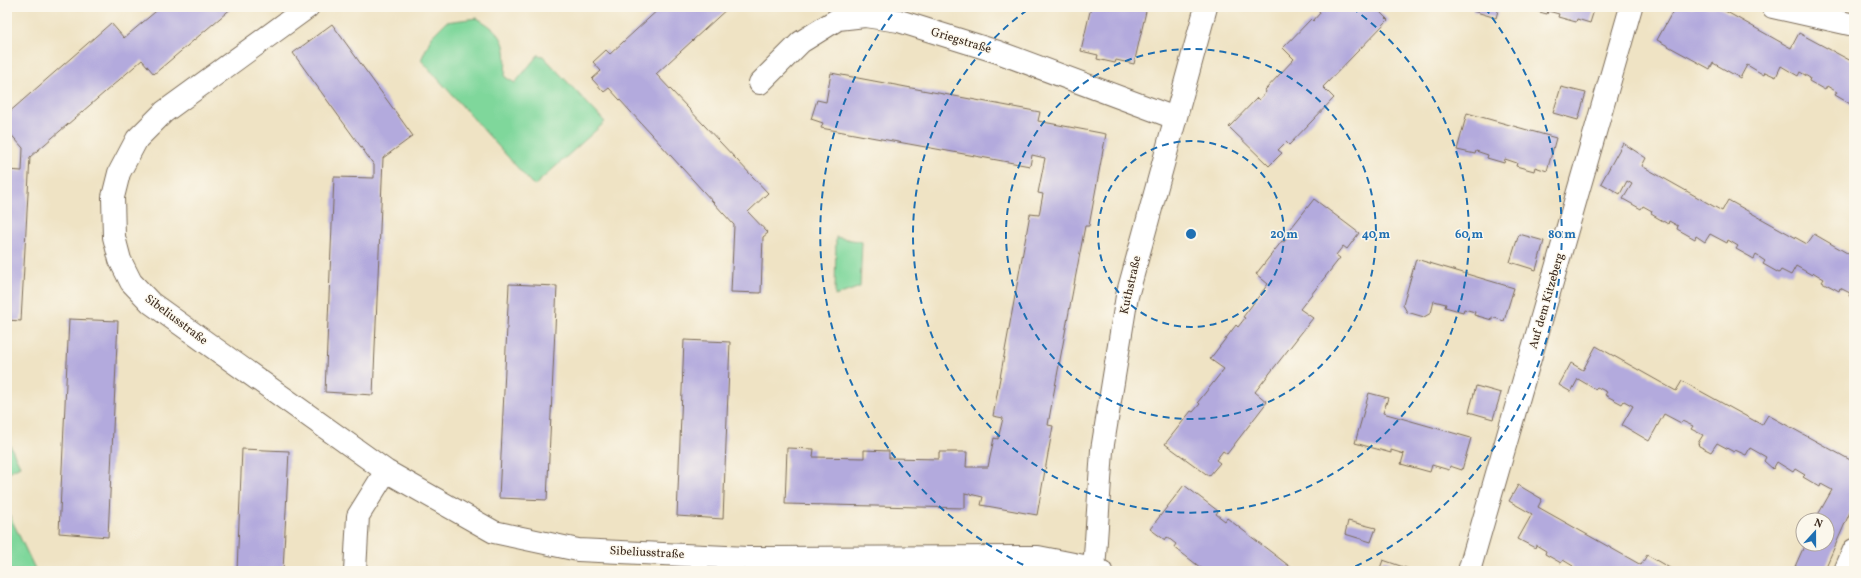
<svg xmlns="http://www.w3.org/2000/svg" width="1861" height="578" font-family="Vollkorn,serif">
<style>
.green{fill:#7fd79b;stroke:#5d805c}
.building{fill:#b3aadd}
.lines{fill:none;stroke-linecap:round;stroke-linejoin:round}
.minor-casing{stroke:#7a6b58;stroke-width:24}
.minor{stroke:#fff;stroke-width:22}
.ring{fill:none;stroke:#1f6fb2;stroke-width:2;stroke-dasharray:7 5}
.labels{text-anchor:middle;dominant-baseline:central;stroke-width:3;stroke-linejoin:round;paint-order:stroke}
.street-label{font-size:12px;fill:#3b2a1e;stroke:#fbf7ec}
.centre{fill:#1f6fb2;stroke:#fbf7ec;stroke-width:2}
.ring-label{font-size:12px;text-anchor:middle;font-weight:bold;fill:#1f6fb2;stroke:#fbf7ec;stroke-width:3;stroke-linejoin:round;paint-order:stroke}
</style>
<rect width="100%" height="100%" fill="#fbf7ec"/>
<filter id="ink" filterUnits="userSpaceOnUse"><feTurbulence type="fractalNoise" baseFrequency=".025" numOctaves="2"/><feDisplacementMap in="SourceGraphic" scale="8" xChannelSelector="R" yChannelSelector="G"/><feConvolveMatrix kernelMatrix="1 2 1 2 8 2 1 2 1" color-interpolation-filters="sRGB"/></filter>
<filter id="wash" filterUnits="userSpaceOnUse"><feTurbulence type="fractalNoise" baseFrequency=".012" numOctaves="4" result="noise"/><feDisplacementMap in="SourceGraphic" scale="16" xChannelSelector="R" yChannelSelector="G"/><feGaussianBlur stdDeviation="0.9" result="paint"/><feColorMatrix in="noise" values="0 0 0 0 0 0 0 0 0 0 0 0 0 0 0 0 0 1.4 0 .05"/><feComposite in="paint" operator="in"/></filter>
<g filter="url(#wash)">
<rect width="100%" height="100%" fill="#efe3c4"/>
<path class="green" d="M477,18C506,35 507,44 505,77L515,83L538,55L543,56L605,122L534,186L421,60L432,36L446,22Z
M836,237L862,242L860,287L835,296Z
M7,439L20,466L7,473Z
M7,510L36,571H7Z"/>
<g id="blocks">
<path class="building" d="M161,7H233L154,74L142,60L30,157L21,321L7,320V170L22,171L23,148L7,130V114L111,23L124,38Z
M661,7H729L656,74L768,193L748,212L768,233L763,237L761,293L731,292L734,225L609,88L604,92L592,79L601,71L593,62L606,50L610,54Z
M1091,7H1147L1134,64L1116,60L1115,63L1097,59L1098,55L1081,51Z
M1323,7H1377L1376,8L1388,20L1323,87L1334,98L1289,145L1286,142L1278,150L1282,153L1269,166L1229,127L1257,98L1259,100L1266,92L1265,90L1294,59L1283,48L1311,19L1313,21L1320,13L1319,11Z
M1474,7H1499L1496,18L1473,11Z
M1529,7H1595L1590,23L1577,19L1576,22L1558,17L1559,14L1548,11L1547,14L1528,9Z
M1675,7H1718L1791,48L1799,33L1853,62L1854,101L1852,105L1835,95L1837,92L1827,86L1825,90L1809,81L1810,78L1800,72L1798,76L1781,66L1776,77L1765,72L1764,75L1747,65L1740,78L1713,63L1710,69L1657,40Z
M332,24L413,136L383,158L373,395L325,392L334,177L374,178V165L293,53Z
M831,73L1040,112L1038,121L1106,134L1089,226H1085L1051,408L1048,425L1053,426L1037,515L981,505L983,497L965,493V508L785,504L787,448L814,449L813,457L864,458V450L889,451V458L939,459V452H967L966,467H988L994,438L998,439L1003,418L993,416L1030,214L1039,215L1043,194L1038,193L1045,158L1032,155L1030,166L821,128L823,123L811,119L817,100L826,102Z
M1561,87L1586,93L1578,120L1553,113Z
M1467,113L1556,138L1547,171L1535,167L1534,171L1516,166L1517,163L1505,159L1504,163L1487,158L1488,155L1476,151L1475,154L1457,150Z
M1623,143L1646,158L1642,166L1722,211L1728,200L1807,244L1814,234L1854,257V299L1849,296L1850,293L1840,288L1839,291L1822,282L1824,279L1814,273L1812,275L1796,266L1791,275L1781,270L1779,273L1763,264L1765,261L1756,255L1754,259L1736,249L1738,246L1728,240L1727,243L1710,234L1705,242L1696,236L1695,239L1677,229L1678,226L1669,221L1668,224L1651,214L1652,211L1643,206L1641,209L1623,199L1632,184L1627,181L1620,194L1601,183Z
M1314,199L1359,233L1347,249L1343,246L1336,255L1340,258L1300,309L1313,318L1255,392L1267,402L1227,454L1223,451L1216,460L1220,463L1209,476L1165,444L1191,411L1193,412L1200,404L1198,402L1224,369L1210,359L1236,325L1238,327L1245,318L1243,317L1268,284L1256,274L1282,241L1284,242L1290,234L1288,232Z
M1519,234L1544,241L1536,270L1510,262Z
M1416,259L1514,288L1504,321L1492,317V320L1474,315L1475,312L1464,309L1463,312L1445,307L1446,304L1434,301L1431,313L1424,317L1407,312L1403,305Z
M509,284L557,286L547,500L499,498Z
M69,319L118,321L108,537L59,533Z
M684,340L730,342L723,519L677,516Z
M1596,346L1676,391L1682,381L1762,425L1768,415L1854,462V503L1824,571H1793L1805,544H1827V520H1815L1832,490L1821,484L1820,487L1803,477L1805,475L1795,469L1793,472L1777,462L1773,469L1764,461L1766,457L1750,448L1746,455L1735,450L1734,452L1717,443L1711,452L1699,446L1698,443L1703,435L1691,429L1693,426L1682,421L1681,423L1664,414L1649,441L1622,425L1633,406L1624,401L1622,404L1605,395L1607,392L1597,387L1595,389L1578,379L1571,392L1559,385L1571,363L1583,370Z
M1476,386L1501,393L1493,419L1469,412Z
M1369,393L1388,398L1383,413L1471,438L1462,470L1450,466L1449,470L1432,465L1430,472L1401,464L1404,454L1391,450V453L1355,443Z
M242,449L289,451L283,571H237Z
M1184,485L1218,511L1216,514L1225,521L1227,518L1293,569L1292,571H1205L1174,547L1176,544L1167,537L1165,540L1150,529Z
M1518,485L1542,499L1538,507L1641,565L1647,555L1675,571H1576L1571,569L1573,566L1563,560L1561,563L1545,554L1546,551L1536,545L1535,548L1518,539L1532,514L1509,501Z
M1348,521L1376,528L1371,542L1345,534Z
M1383,560L1415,571H1379Z
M411,568L453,570V571H411Z"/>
</g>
</g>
<g filter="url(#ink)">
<use href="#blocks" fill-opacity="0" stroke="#7a6b58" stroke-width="1"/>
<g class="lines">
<g class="minor-casing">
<path id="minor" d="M308,7L164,112L137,139L119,173L113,197L114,237L120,260L131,282L151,303L386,471L494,532L578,550L747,558L1038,557L1094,568L1101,571
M1773,7L1854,25
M760,83L801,42L838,19L865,16L899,21L998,52L1175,118
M355,571L358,516L386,471
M1094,571L1102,450L1127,296L1206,7
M1469,571L1631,7
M1845,571L1854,550"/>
</g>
<use href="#minor" class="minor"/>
</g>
</g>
<g class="ring">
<circle cx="1191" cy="234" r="93"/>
<circle cx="1191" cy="234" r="185"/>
<path d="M1352 8A278 278 0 1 1 1030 8"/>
<path d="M1034 570A371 371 0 0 1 897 8M1485 8A371 371 0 0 1 1348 570"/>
</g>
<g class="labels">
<g class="street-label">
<text transform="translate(961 41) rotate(17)">Griegstraße</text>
<text transform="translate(1131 285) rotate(-77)">Kuthstraße</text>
<text transform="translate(1547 301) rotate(-74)">Auf dem Kitzeberg</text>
<text transform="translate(176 320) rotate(37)">Sibeliusstraße</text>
<text transform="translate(647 553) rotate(3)">Sibeliusstraße</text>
</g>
</g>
<circle cx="1191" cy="234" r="6" class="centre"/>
<g class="ring-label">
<text x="1284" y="238">20 m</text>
<text x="1376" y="238">40 m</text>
<text x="1469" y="238">60 m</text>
<text x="1562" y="238">80 m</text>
</g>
<rect width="1861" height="578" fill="none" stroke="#fbf7ec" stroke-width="24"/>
<g transform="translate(1815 532) rotate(21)"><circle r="19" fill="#fbf7ec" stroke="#aea59a"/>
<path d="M0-3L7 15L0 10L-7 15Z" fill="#1f6fb2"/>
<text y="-6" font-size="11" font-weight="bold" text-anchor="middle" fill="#3b2a1e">N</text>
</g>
</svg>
